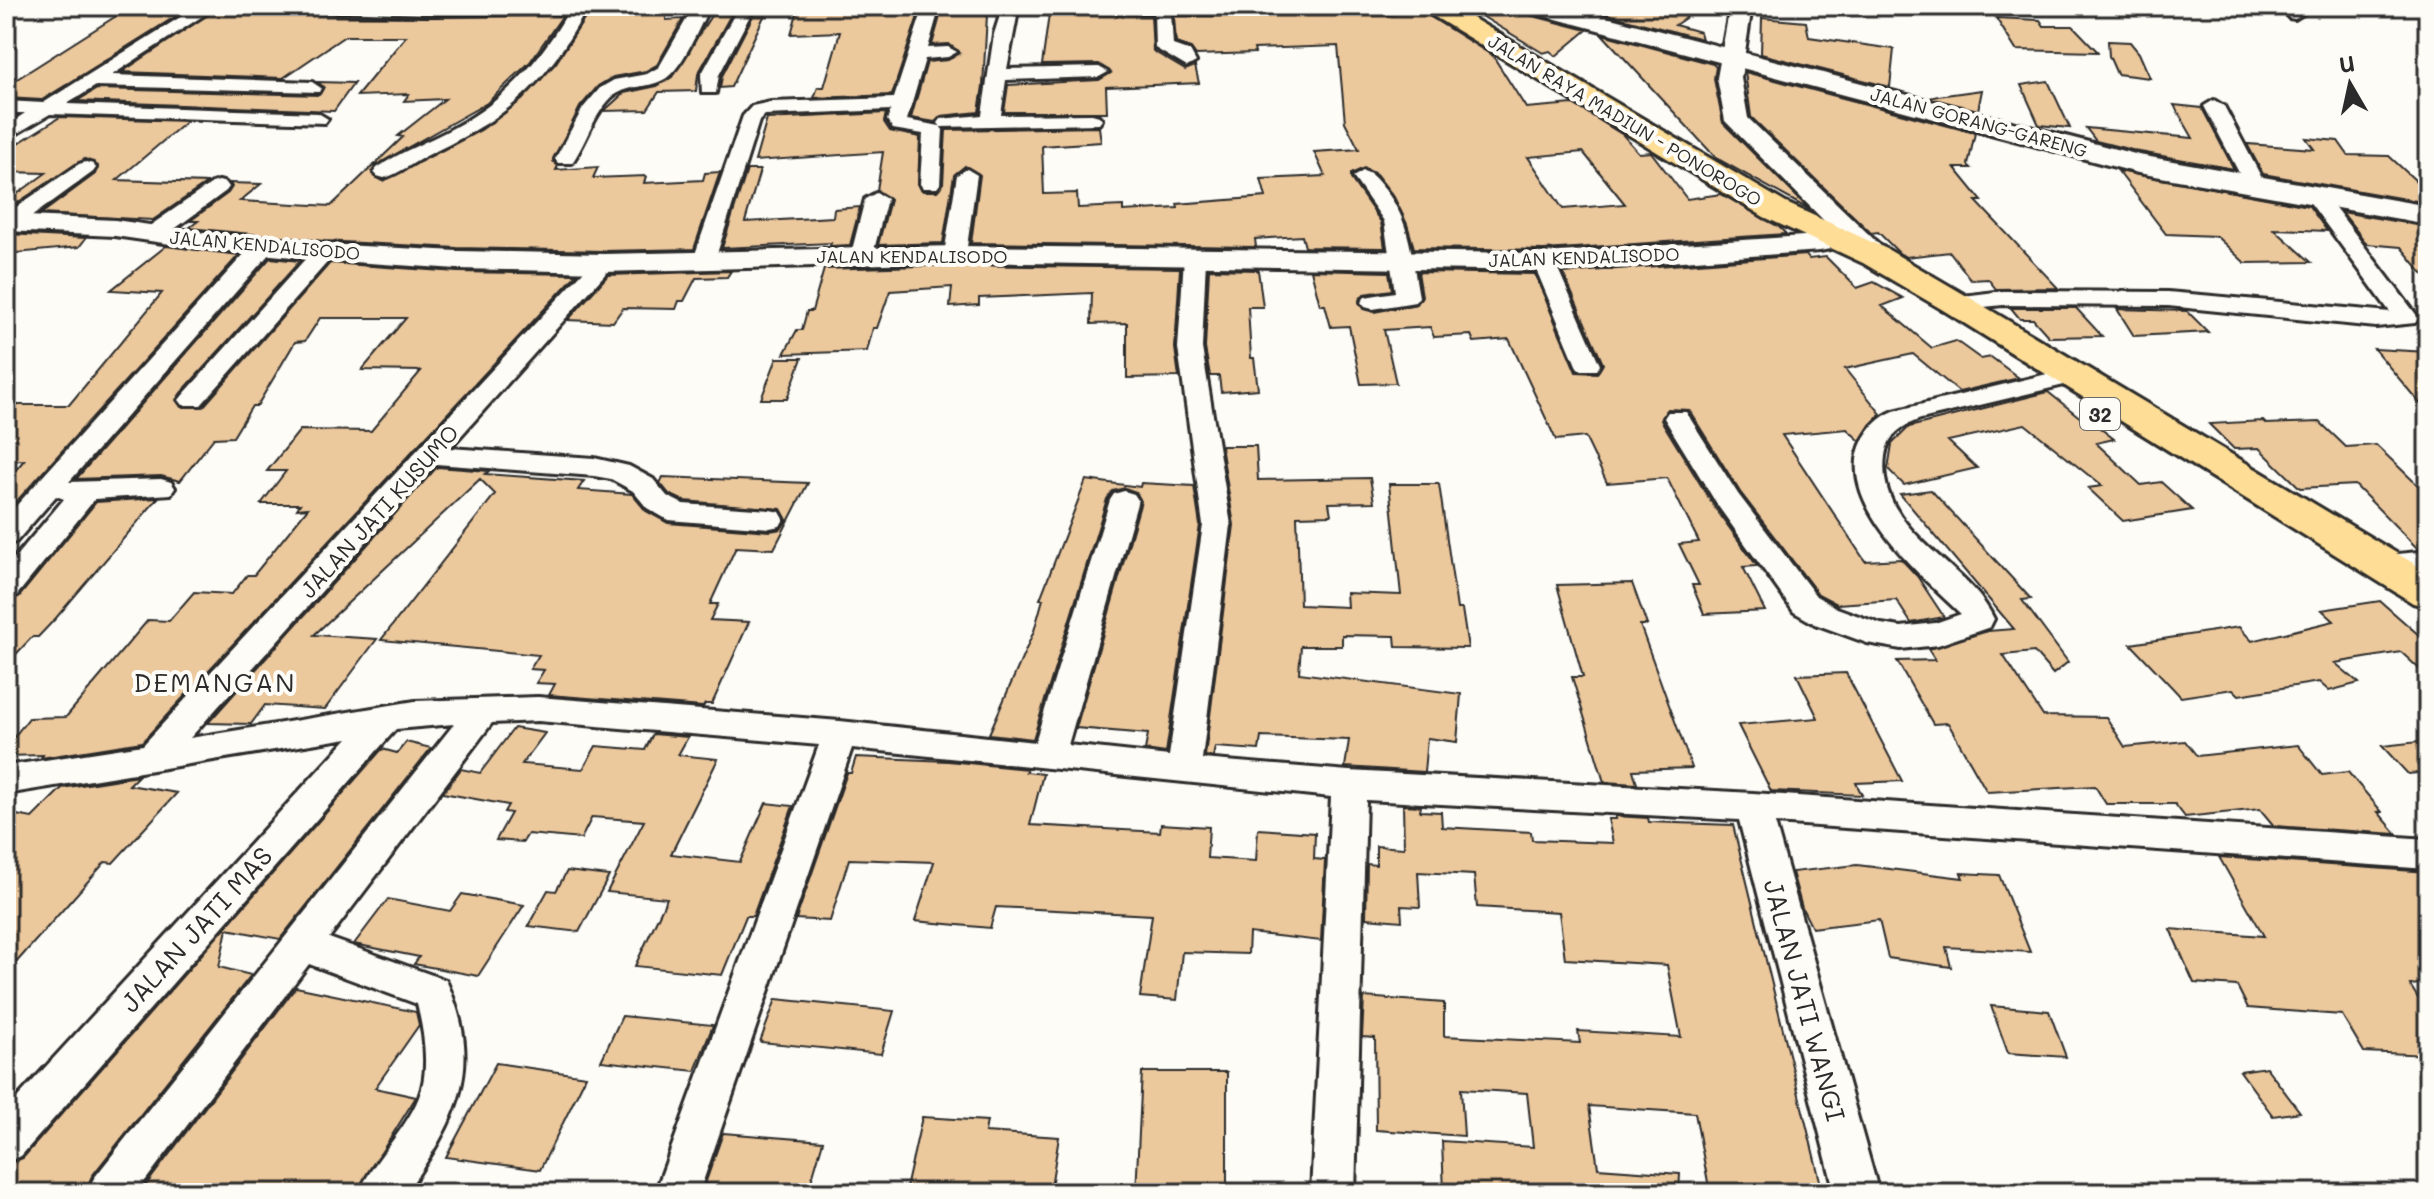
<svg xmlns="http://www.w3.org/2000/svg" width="2434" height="1199" font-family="Mali,sans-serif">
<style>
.building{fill:#ecc89d;stroke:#2b2b2b;stroke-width:2;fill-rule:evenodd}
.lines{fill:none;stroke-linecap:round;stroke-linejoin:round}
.minor-casing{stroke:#2b2b2b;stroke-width:6}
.tertiary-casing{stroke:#2b2b2b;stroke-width:6}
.secondary-casing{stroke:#2b2b2b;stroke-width:6}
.trunk-casing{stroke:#2b2b2b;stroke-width:6}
.minor{fill:#fdfcf7;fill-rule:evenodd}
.tertiary{fill:#fdfcf7;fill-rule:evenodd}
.secondary{fill:#fdfcf7;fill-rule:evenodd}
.trunk{fill:#fedd96;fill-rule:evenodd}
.labels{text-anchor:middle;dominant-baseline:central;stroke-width:8;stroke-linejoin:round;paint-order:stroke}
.far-street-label{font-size:18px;fill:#2b2b2b;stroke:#fdfcf7}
.shield{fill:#fdfcf7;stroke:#6a6a68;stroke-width:2}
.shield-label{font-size:20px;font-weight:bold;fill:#2b2b2b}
.street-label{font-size:22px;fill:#2b2b2b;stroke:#fdfcf7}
.quarter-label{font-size:26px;letter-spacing:2px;fill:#2b2b2b;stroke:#fdfcf7}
.near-street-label{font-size:26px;fill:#2b2b2b;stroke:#fdfcf7}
</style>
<rect width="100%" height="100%" fill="#fdfcf7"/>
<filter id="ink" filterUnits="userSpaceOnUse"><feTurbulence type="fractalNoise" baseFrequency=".0125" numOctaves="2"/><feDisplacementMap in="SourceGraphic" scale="16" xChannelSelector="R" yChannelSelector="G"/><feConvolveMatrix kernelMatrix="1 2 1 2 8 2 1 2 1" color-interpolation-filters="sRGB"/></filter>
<g filter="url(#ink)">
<path class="building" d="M132,6H192L42,100L6,98V86Z
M221,6H273L264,11L298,10L294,14L430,17L563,15L530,62L487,103L375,166L372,174L383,181L481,130L522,100L556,63L587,15L644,14L655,6H666V20L683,19L657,65L646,71L613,77L598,86L580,107L553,161L558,166L556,170L598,167L593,178L646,176L644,183L703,180L705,173L720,172L694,249L604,251L457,248L324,241L189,228L198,221H190L228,193L232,187L230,183L261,184L240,201L331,206L403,137L398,136L445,99L404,101L409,94L357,96L406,36H345L283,78L122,72Z
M799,6L921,7L892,95L814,98L818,87H824L840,32L791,34Z
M943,6H961V11L984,10L983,15H987L983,86L979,112L941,116L935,122L911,118L927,62L948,60L960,53L949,44L932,45Z
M1465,6H1520L1525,14L1587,30L1556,56L1550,51L1543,53Z
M1576,6H1703L1675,25L1700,32L1702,39Z
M756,10H767L731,87L720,88L722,76Z
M714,11H733L698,74L696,91L659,92L647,110L604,111L624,93L657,86L672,77Z
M1412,11H1421L1493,56L1526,108L1573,104L1623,135L1639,153L1651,152L1687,199L1721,194L1779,227L1786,234L1544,250L1414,248L1407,224L1394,197L1376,174L1364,168L1351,174V179L1381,222L1385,248L1305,247L1302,236L1255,239L1256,247L971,243L980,175L965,166L954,175L943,243L878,245L890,200L877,190L883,152L755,161L767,119L886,113L884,122L890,131L920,137L918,186L923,191H937L943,184L946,130L1099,127L1101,142L1042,146L1044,194L1077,193L1078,208L1123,206V211L1178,208L1177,204L1266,197L1261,179L1325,176L1314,152L1359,149L1345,122L1338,46L1254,49L1255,53L1196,55L1191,48L1176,43L1174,16L1390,15ZM1583,152L1625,204L1563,209L1528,157Z
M1049,14L1151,15L1153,51L1185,70L1195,66L1199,83L1106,87L1107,112H1004L1008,85L1099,80L1111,73L1099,64L1042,65Z
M1762,18L1806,22L1809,37L1894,49L1890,87L1761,54Z
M1996,18L2040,20L2044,26H2073L2098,52L2016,50Z
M1602,34L1713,64L1716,67L1714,79L1723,123L1810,210L1716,158Z
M2108,41L2130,42L2139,53L2150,78L2117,74L2109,56Z
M1745,72L1975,133L1968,165L1971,168H1955L1982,201H1976L2058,288L1996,289L1988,279L1971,280L1950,252L1906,257L1899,253L1878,232L1871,233L1751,117Z
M2048,81L2070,128L2039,125L2021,85Z
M317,82L354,83L334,111L77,101L97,89L319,95L324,87Z
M1982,90L1978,110L1930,98L1938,96Z
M2174,105L2202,108L2234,169L2140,152L2096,141L2086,128L2193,138Z
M60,117L187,121L117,180L207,183L153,220L41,214L95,174L98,166L85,159L6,210V202L46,173L6,172V151Z
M2306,138L2338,141L2348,155L2389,156L2428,192V203L2263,174L2247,144L2314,149Z
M747,170H760L745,222L833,217L834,209L860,207L850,245L830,246L831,243L722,248Z
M2118,171L2309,206L2327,231L2274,229L2311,262L2245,263L2216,236L2166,234Z
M2342,212L2428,227V280L2401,247L2367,244Z
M6,234L86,238L79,247L6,254Z
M166,246L239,255L6,513V482L24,460L6,461V405H69L162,293L111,290Z
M1806,255L1809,259L1826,257L1857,288L1874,282L1903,298L1882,306L1932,348L1956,341L1981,359L1991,357L2019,378L1959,392L1913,354L1845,369L1881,414L1870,425L1860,441L1847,429L1782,435L1865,561L1901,559L1917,576L1944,617L1911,623L1896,600L1837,604L1818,594L1740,492L1689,410L1668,409L1661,420L1715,508L1757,566L1743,567L1765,611L1704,614L1692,585H1699L1679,544L1699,542L1667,478L1607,483L1585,437L1556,440L1509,339L1474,342L1471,335L1434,337L1430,327L1384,330L1396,383L1361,384L1349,326L1331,327L1325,305H1320L1311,270L1389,272L1392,290L1364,294L1359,300L1363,309L1374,312L1417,304L1422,296L1418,272L1535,274L1576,372L1597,373L1603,364L1563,273Z
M270,258L300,261L181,393L176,400L181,407H203L330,263L457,272L577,274L142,742L41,758L43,755L6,756V747L29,718L66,717L148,620L169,621L194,592L232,594L247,575H254L308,508L297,509L300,504H261L286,471H267L300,430L371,431L421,371L362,370L406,318H320L305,341L295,342L257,406H252L233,437L214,438L180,481L161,476L76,479Z
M955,265L1180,268L1175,348L1179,377L1127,378V323L1091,324L1092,293L979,298V305L950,307L952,287L890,291L877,328H873L867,351L784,354L797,330H802L807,311H812L824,269Z
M1209,269L1258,270L1263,307H1248L1251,358H1254L1258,389L1221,392L1219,376H1210L1205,348Z
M731,271L727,277L696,278L684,301H679L676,309L623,308L613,322L568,320L608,275Z
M2011,308H2076L2102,336L2049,337L2033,319H2020Z
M2117,309L2187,311L2208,332L2134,336Z
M2374,349L2428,352V413Z
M777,358H802L787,399H761Z
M2048,392L2082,419L2087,418L2114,439L2096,443L2141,485L2161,482L2192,510L2123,521L2088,488L2102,486L2025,424L1948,441L1977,468L1904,485L1888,469L1892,444L1909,427Z
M2263,421L2266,424L2320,422L2346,447L2376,445L2428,495V548L2418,549L2355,485L2300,488L2259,448L2234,449L2209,424Z
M1221,446H1256L1258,480L1370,478L1374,502L1329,503L1331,515L1297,516L1300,605L1347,607L1346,593L1401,595L1389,484H1439L1457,609H1462L1468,648L1396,647L1395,636L1342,635V646H1301L1299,673L1461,694L1457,742L1427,738L1424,772L1345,767L1349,740L1261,737L1259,750L1215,747L1213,757L1205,756L1234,525Z
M437,467L489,471L485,474L584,481L578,490L632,494L646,511L668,523L770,531L781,529L787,520L781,509L684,501L669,494L660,483L663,477L808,483L774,549L736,547L710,604H718L710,620L749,622L712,704H705L703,707L549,695L555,684L536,683L544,670L530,669L539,655L381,640L495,494L480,479L314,635L377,639L325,709L265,705L251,724L208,723Z
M1086,480L1140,487L1141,483L1194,486L1200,525L1166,753L1145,750L1148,734L1076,728L1141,501L1136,492L1125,488L1113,491L1107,499L1033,739L989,734L1034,631L1043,599H1040Z
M1931,490L2031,599L2022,600L2068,662L2053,674L2034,652L2003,655L2043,716L2106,717L2125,747L2185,741L2197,756L2298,745L2322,775L2348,772L2382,812H2378L2397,834L2274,826L2260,809L2185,817L2175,804H2106L2095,786L1987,792L1948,723L1933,724L1897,661L1935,660L1928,649L1988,631L2014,629L1900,494Z
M158,498L56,618L38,637H32L6,665V601L19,597L96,502Z
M1632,583L1647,625H1640L1692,768L1633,770L1637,784L1604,782L1572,677H1583L1557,585Z
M2380,601L2428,643V677L2401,652L2335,663L2359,683L2329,691L2319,682L2239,695L2233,689L2181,697L2131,644L2239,627L2252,641L2334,621L2322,610Z
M1846,673L1902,781L1856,783L1862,795L1771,791L1738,725L1818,718L1797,675Z
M514,728L545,733L522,764L583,769L596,746L645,750L653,734L688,737L678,755L718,759L671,854L740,862L766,803L793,806L753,916H746L722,975L635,966L667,898L607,892L644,821L592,817L581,839L528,834L523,842L496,840L511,813L504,812L508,805L443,793L461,769L480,773Z
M2428,741V772L2408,774L2382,746Z
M406,742L431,748L280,939L227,929L219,967L251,975L92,1176L84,1193H6V1165L23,1158L382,749L397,753Z
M856,757L948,761L1028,769L1026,772L1043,774L1030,825L1160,832L1161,824L1209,827L1207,858L1256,861L1258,829L1315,833L1314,859L1325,860L1321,941L1249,933L1248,954L1182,952L1177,1000L1140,997L1152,915L996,907L990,928L915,921L934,862L849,859L830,921L796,919L847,773H851Z
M138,776L129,785L177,793L113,863L105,862L6,974V813L32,818L62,788Z
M1403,805L1421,806L1420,811L1441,812L1442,827L1531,832L1532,840L1613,843L1608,819H1616L1615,816L1648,818L1649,822L1733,825L1823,1193H1710L1695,1113L1589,1106L1598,1168L1680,1174L1679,1193H1444L1442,1141L1533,1147L1527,1093L1461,1089L1464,1136L1376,1130L1375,1038L1362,1037L1364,997L1444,1003V1036L1580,1043L1578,1031L1681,1037L1667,965L1565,959L1559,912L1477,907L1474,875L1418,872L1420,907L1401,906L1402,921L1366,918L1367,864L1376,865V846L1404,848Z
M2219,857L2428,872V983L2410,985L2428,1014V1055L2364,1052L2342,1015L2248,1008L2237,986L2194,983L2170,929L2264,936Z
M1857,865L1963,878L1961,873L1999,875L2030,952L1946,947L1951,967L1888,958L1879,920L1812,928L1802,908L1792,872Z
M567,871L609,876L579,932L528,926L548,890L556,891Z
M462,894L524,905L478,976L414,964L419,957L354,944L388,899L450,911Z
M296,987L416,1012L419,1025L375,1088L416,1097L356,1193H140Z
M776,999L894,1011L881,1054L760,1042Z
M1991,1006L2049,1011L2066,1057L2008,1053Z
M622,1016L713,1025L695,1071L601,1061Z
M496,1063L586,1076L540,1170L446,1157Z
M2266,1067L2300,1112L2273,1116L2240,1071Z
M1142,1072H1227V1193H1136Z
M922,1117L987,1121L985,1132L1059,1137L1050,1193H905Z
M723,1133L823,1141L808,1192L705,1184Z"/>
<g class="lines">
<g class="minor-casing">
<path id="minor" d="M198,6H218L112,75L312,82L321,88L319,92L96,86L67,104L318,113L328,119L325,123L50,114L6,140V126L25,113H6V101L43,103Z
M328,6H652L644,11L585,12C542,89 507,117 428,155C414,162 399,174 384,178L377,176L374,172L377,168C401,151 428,142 453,128C505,101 539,62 568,12L430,14L336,11Z
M694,6H710C700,25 682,71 663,80C646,89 625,84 611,98C593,116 586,143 572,163H558L555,159L583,108L600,88L614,80L647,74L659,67Z
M739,6H755L719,75L716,93H702L701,75Z
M924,6H940L928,48L948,47L957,52L948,57L925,59L907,120L940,126L943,130L940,184L937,188H923L920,184L923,134L893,129L887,120L891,110L765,115L759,121L715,260L704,267L696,265L693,260L743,116L752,106L771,102L894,98Z
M1003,6H1019L1007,69L1099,67L1108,72L1099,77L1006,80L1001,115L1092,114L1099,116L1102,120L1099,124L941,127L938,123L941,119L982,115L994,34Z
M1094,6H1415L1407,11L1171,13L1173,45L1190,51L1196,62L1187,67L1155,48L1154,12L1102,11Z
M2279,6H2297L2303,14L2295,19L2289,18Z
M2214,100L2224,106L2266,186L2263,190H2249L2246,186L2204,106Z
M86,162L93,164L96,168L93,172L16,228L6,229V214L79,164Z
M967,169L977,175L966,254L955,261L944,254L957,175Z
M1363,171C1372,173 1376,179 1382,186C1411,220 1411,254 1419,297L1415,302L1373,309L1365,307L1361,302L1365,297L1395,292L1384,221L1353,177Z
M219,181L226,183L229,187L226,191L161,239H145L142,234L145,229L212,183Z
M2317,191L2324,193L2415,313L2419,318L2415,323L2376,327L2168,306L2003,305L1955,310L1947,308L1943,303L1947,298L2003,291L2168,292L2390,312L2306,197Z
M876,193L887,199L873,254L870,259H854L851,254L865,199Z
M263,240L271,242L274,247L271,252L69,482L161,479L171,482L175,488L171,494L95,499L17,595L6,598V568L64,499L56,496L16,542L6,545V517L255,242Z
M324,245L332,247L335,252L332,257L201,405H183L179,400L183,395L316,247Z
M1195,251L1206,258L1202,348L1231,525L1202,759L1349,771L1753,793L2428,839V869L1775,823L1879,1193H1835L1739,820L1366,800L1355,1193H1311L1331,797L852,748L699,1193H655L819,745L538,721L492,723L329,938L446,980C486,1069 456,1119 406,1193H359C374,1158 405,1132 419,1097C430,1070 424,1032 417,1004L309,964L136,1193H87L94,1178L454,724L396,729L21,1156L6,1162V1110L348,738L6,794V766L143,745L596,258L604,256L615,263L450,448L594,458L629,466L653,479L667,496L683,504L770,510L780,512L784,519L780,526L770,528L668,520L647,508L633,491L611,479L594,476L436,464L190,738L415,701L538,697L840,721L1035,742L1110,500L1114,494L1124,491L1134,494L1138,500L1068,745L1169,756L1203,525L1178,348L1184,258Z
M1544,255L1555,262L1600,365L1597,370H1579L1576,365L1533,262Z
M2072,368L2081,371L2085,376L2081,381L1921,419C1901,426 1888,435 1885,456C1875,532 1968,562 1994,619L1990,627L1938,645L1901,649L1867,643L1815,624L1794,612L1718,506L1664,418L1668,412H1686L1738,494L1816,596L1837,608L1881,624L1901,627L1935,623L1961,614C1922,577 1832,500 1863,440C1870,427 1879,417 1894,411Z
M2428,551V571L2378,574L2368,571L2363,564L2368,557Z"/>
</g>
<g class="tertiary-casing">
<path id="tertiary" d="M1730,6H1752L1741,78L1748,118L1885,250L1889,256L1885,262L1875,264L1865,262L1725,121L1717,78Z
M6,215L115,220L198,232L324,244L457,251L604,254L955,246L1544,253L1820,235L1830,237L1834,243L1830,249L1820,251L1544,271L955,262L604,272L457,269L324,260L198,248L115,236L6,231Z"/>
</g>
<g class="secondary-casing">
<path id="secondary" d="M1523,6H1564L2139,155L2428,206V224L2138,173L1526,11Z"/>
</g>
<g class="trunk-casing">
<path id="trunk" d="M1422,6H1452L1786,203L1887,249L1967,296L2428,572V607L2413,603L1943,310L1863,263L1764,217L1425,11Z"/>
</g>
<use href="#minor" class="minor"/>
<use href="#tertiary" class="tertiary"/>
<use href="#secondary" class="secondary"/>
<use href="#trunk" class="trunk"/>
</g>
</g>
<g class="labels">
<g class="far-street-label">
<text transform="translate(1625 120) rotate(31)">JALAN RAYA MADIUN - PONOROGO</text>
<text transform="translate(1979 122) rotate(15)">JALAN GORANG-GARENG</text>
<text transform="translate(265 245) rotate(5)">JALAN KENDALISODO</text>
<text x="912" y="256">JALAN KENDALISODO</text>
<text transform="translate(1584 257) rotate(-2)">JALAN KENDALISODO</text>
</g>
<rect class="shield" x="2080" y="398" width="40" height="32" rx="6"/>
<g class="shield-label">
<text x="2100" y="414">32</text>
</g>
<g class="street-label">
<text transform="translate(379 511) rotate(-48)">JALAN JATI KUSUMO</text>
</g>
<g class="quarter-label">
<text x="215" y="682">DEMANGAN</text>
</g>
<g class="near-street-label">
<text transform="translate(196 929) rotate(-48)">JALAN JATI MAS</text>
<text transform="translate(1805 1000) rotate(75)">JALAN JATI WANGI</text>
</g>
</g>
<rect width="2434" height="1199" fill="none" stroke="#fdfcf7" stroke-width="32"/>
<rect x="16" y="16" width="2402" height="1167" fill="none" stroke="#2b2b2b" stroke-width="3" filter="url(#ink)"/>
<g transform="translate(2350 84) rotate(351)" stroke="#fdfcf7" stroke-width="6" paint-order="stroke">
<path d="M0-6L14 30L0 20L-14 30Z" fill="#2b2b2b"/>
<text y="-12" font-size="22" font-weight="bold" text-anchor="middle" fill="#2b2b2b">U</text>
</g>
</svg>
